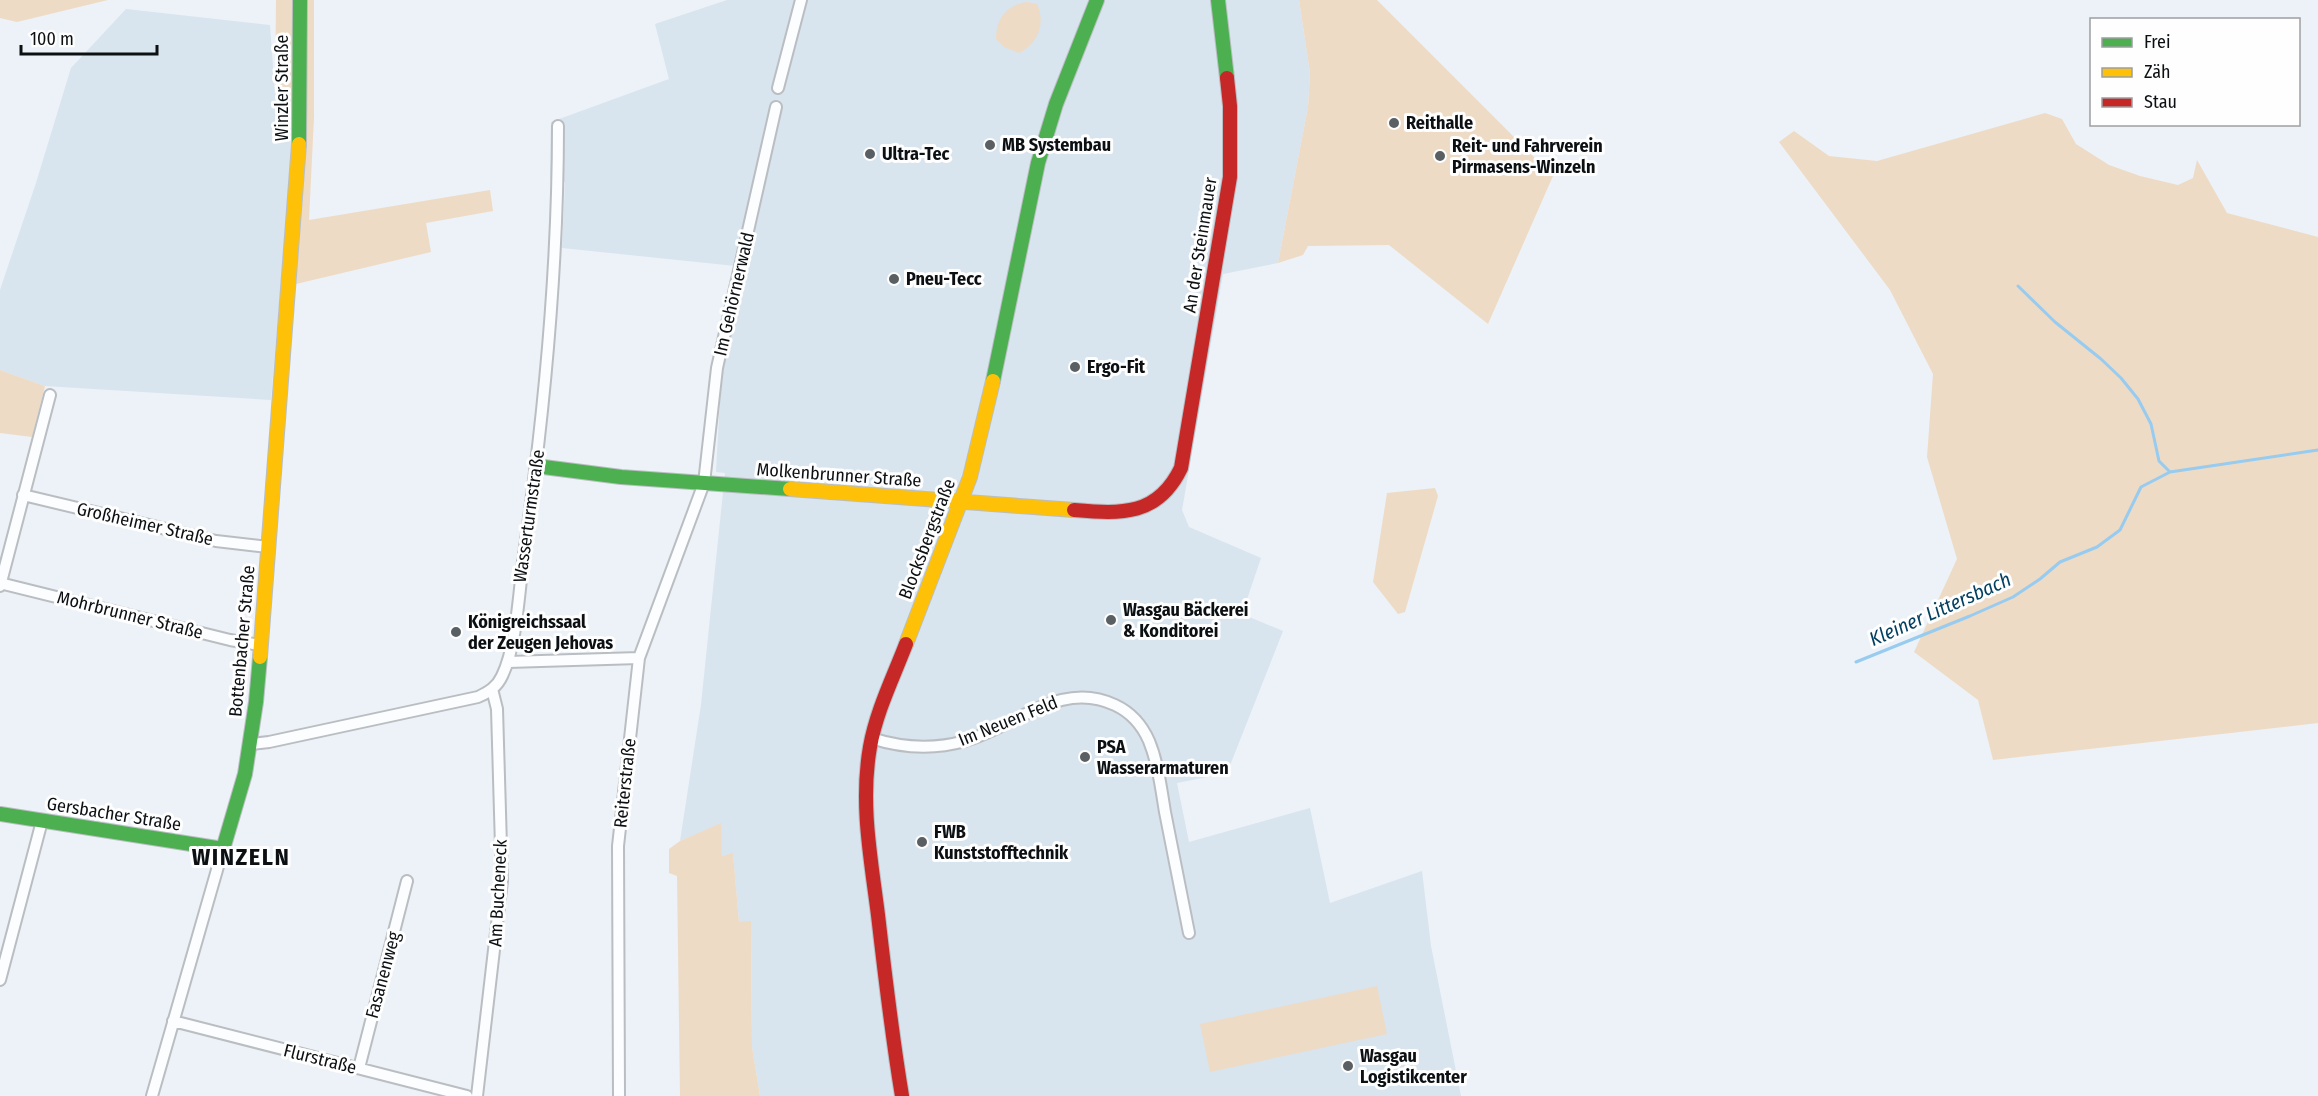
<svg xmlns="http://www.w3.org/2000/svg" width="2318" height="1096" font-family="'Fira Sans Condensed',sans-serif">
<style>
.built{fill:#d8e4ee}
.green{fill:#eedbc5}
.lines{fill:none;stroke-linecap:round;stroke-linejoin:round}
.stream{stroke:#97cbf0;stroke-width:3}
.street-casing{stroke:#babec2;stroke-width:14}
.fast-casing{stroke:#babec2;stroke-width:16}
.slow-casing{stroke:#babec2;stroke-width:16}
.jam-casing{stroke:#babec2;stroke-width:16}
.street{stroke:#fcfdfe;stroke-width:10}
.fast{stroke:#4caf50;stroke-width:14}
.slow{stroke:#ffc107;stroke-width:14}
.jam{stroke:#c62828;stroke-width:14}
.poi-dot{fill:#5a5f63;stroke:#fefefe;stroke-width:2}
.labels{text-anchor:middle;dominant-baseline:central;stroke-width:6;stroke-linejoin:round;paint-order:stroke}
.street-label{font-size:18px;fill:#0c1013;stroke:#fefefe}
.poi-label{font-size:18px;font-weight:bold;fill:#0c1013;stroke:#fefefe;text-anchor:start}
.water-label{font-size:20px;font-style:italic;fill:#013e5f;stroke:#fefefe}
.district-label{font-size:24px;font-weight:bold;letter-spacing:1.5px;fill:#0c1013;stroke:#fefefe}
</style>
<rect width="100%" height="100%" fill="#ecf2f7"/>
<path class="built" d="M727,0H1299L1310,73L1308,107L1278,263L1223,274L1182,510L1189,527L1261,558L1242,614L1283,631L1227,773L1177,783L1189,842L1310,808L1330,903L1422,871L1431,946L1461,1096H760L752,1047L751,922H739L733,854L722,856L720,824L680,841L701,705L725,473L716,472L721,381L745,267L562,248L565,182L550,178L551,122L669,79L655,24Z
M126,9L270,25L275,96L292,116L291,162L271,400L45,386L0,370V290L36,183L71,68Z"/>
<path class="green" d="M0,0H108L17,22L0,18Z
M276,0H314V117L309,220L490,190L493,211L426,223L431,252L296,284L305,116H292L275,96Z
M1299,0H1377L1553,176L1488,324L1389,245L1308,246L1303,255L1278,263L1308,107L1310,73Z
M1027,2L1037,4C1046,23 1038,44 1019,53L1004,47L996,39C996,19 1006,5 1027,2Z
M2045,113L2062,119L2076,144L2109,165L2140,176L2178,185L2193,178L2197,160L2227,213L2318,237V723L1993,760L1978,700L1914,652L1957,559L1927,457L1933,374L1890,290L1779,142L1794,131L1829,156L1877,161Z
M0,370L45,386L32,437L0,433Z
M1435,488L1438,496L1405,612L1398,614L1373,582L1387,493Z
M721,823L722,856L733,853L739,922L751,921L752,1047L760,1096H680L677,876L669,873V849L680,841Z
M1377,986L1387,1034L1210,1072L1200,1024Z"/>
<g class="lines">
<path class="stream" d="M2018,286L2055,322L2101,359L2121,378L2138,399L2151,424L2159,461L2170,472
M1856,662L1970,616L2013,597L2040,579L2060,562L2097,547L2120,530L2141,487L2170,472L2318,450"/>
<g class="street-casing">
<path id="street" d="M778,88L801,0
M23,495L216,541L268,547
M0,583L230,640L260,645
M0,586L50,395
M508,662L639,658
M871,738C902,748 933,750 965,741C1016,727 1060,679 1115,705C1130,712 1142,725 1149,741C1158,763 1161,788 1165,812C1173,852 1181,893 1189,933
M251,744L269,742L478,697C489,692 497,687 502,676C516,648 519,594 523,561C544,417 558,271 558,126
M0,980L42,821
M173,1021L467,1096
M359,1068L407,881
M152,1096L223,849
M477,1096L502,881L497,709L492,689
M619,1096L618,846L639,658L704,483L717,368L776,107"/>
</g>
<g class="fast-casing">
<path id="fast" d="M1218,0L1227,78
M299,144L300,0
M993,381L1038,163L1056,104L1097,0
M536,466L621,477L790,489
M0,814L223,849L245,774L256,702L260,657"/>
</g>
<g class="slow-casing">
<path id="slow" d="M790,489L1074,510
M906,644L970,477L993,381
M260,657L299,144"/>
</g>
<g class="jam-casing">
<path id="jam" d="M1074,510C1122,514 1158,516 1181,468L1230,177V106L1227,78
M902,1096C892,1036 885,976 878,915C871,859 860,804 870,747C876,712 893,678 906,644"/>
</g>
<use href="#street" class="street"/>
<use href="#fast" class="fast"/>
<use href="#slow" class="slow"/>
<use href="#jam" class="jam"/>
</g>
<g class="poi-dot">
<circle cx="1394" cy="123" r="6"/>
<circle cx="990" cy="145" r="6"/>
<circle cx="870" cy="154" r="6"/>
<circle cx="1440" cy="156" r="6"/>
<circle cx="894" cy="279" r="6"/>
<circle cx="1075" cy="367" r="6"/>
<circle cx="1111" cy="620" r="6"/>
<circle cx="456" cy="632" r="6"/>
<circle cx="1085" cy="757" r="6"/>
<circle cx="922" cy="842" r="6"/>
<circle cx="1348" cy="1066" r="6"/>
</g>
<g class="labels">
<g class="street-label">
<text transform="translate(282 88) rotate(-90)">Winzler Straße</text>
<text transform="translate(1200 245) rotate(-81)">An der Steinmauer</text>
<text transform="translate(734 294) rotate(-77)">Im Gehörnerwald</text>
<text transform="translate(839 475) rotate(4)">Molkenbrunner Straße</text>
<text transform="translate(529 516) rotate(-82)">Wasserturmstraße</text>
<text transform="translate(145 524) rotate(13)">Großheimer Straße</text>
<text transform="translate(927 539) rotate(-69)">Blocksbergstraße</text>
<text transform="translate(130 615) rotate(14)">Mohrbrunner Straße</text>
<text transform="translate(242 641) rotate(-85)">Bottenbacher Straße</text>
<text transform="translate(1008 721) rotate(-22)">Im Neuen Feld</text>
<text transform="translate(625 783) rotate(-84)">Reiterstraße</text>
<text transform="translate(114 814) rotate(9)">Gersbacher Straße</text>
<text transform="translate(498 893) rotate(-87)">Am Bucheneck</text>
<text transform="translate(383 975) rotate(-75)">Fasanenweg</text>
<text transform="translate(320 1059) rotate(14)">Flurstraße</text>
</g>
<g class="poi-label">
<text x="1406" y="123">Reithalle</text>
<text x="1002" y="145">MB Systembau</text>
<text x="1452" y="146">Reit- und Fahrverein<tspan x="1452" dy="21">Pirmasens-Winzeln</tspan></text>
<text x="882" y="154">Ultra-Tec</text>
<text x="906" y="279">Pneu-Tecc</text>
<text x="1087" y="367">Ergo-Fit</text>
<text x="1123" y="610">Wasgau Bäckerei<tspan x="1123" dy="21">&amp; Konditorei</tspan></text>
<text x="468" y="622">Königreichssaal<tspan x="468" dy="21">der Zeugen Jehovas</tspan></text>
<text x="1097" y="747">PSA<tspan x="1097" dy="21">Wasserarmaturen</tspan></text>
<text x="934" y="832">FWB<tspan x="934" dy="21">Kunststofftechnik</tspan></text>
<text x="1360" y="1056">Wasgau<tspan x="1360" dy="21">Logistikcenter</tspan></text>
</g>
<g class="water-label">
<text transform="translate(1940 609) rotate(-24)">Kleiner Littersbach</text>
</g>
<g class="district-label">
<text x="241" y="857">WINZELN</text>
</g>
</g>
<rect x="2090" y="18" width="210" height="108" fill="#fefefe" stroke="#9d9fa0" stroke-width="1.5"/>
<rect x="2102" y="38" width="30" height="9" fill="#4caf50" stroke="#9d9fa0" stroke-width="1.5"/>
<text x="2144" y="48" font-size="18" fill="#0c1013">Frei</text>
<rect x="2102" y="68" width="30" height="9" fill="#ffc107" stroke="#9d9fa0" stroke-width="1.5"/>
<text x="2144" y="78" font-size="18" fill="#0c1013">Zäh</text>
<rect x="2102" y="98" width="30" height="9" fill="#c62828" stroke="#9d9fa0" stroke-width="1.5"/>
<text x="2144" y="108" font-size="18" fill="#0c1013">Stau</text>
<path d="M21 45v9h136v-9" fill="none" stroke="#0c1013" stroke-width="3"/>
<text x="30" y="45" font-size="18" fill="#0c1013" stroke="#fefefe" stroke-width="4.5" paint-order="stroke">100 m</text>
</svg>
